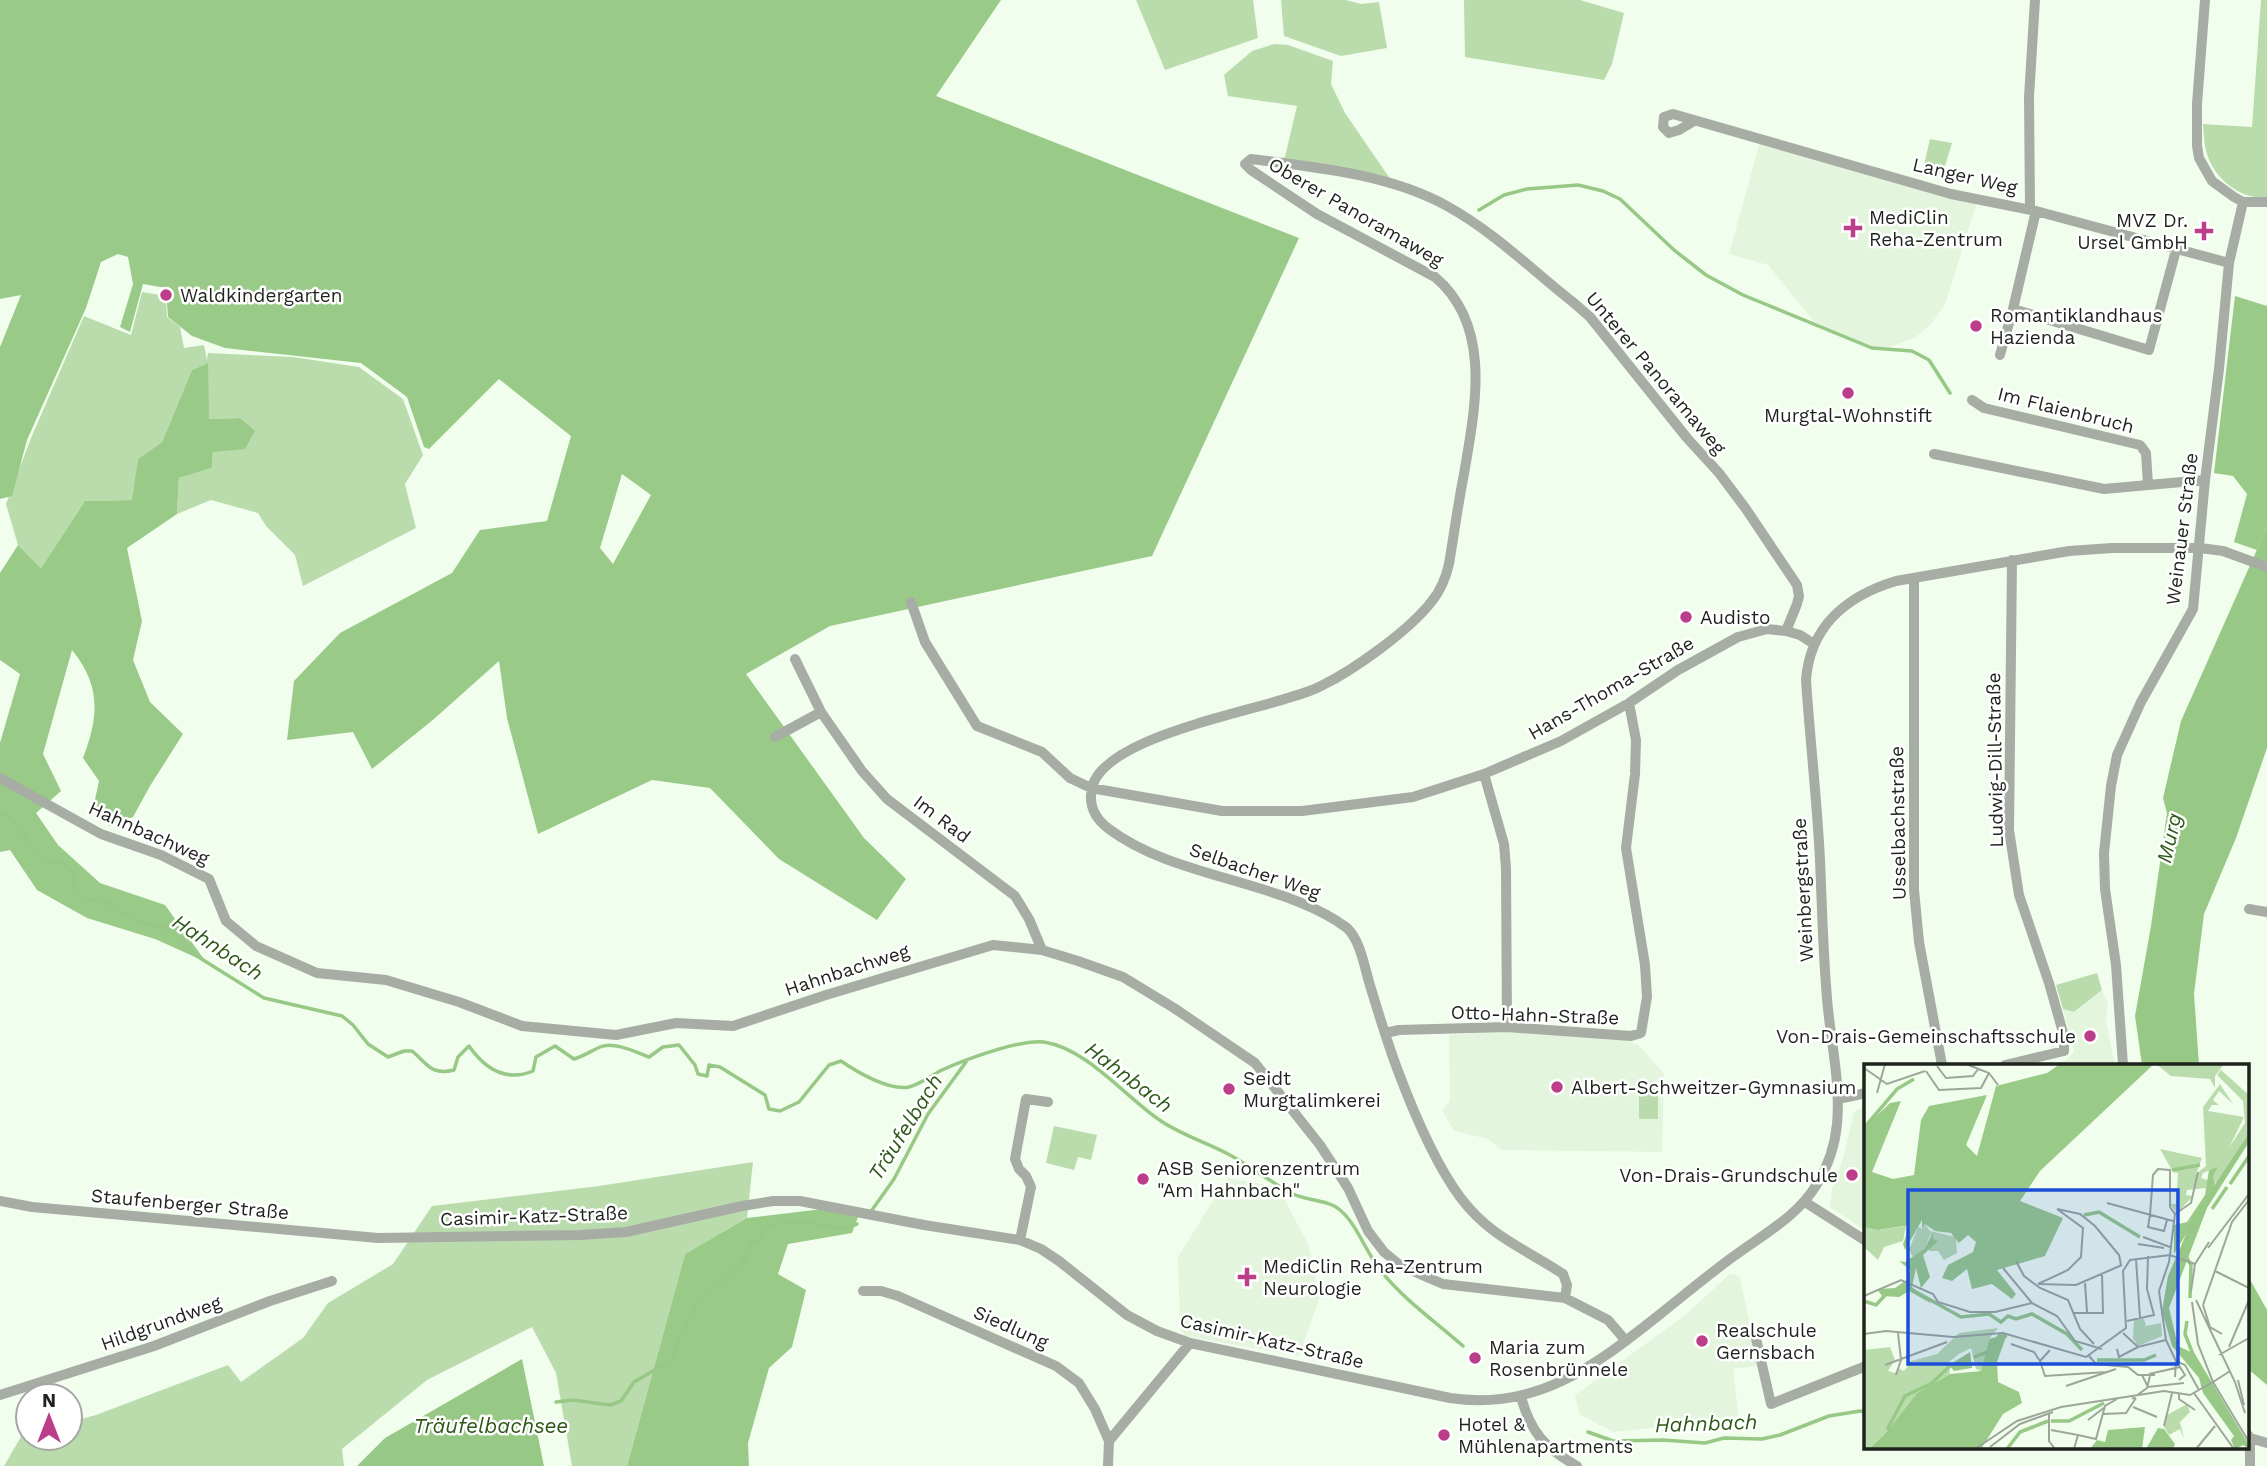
<svg xmlns="http://www.w3.org/2000/svg" width="2267" height="1466" font-family="'Work Sans',sans-serif">
<style>
.built{fill:#e4f5dd}
.green{fill:#badcad}
.forest{fill:#9aca87;fill-rule:evenodd}
.water{fill:#98c885}
.lines{fill:none;stroke-linecap:round;stroke-linejoin:round}
.stream{stroke:#98c885;stroke-width:3.5}
.minor{stroke:#a7aca5;stroke-width:10}
.poi-dot{fill:#bc3e8b;stroke:#fff;stroke-width:2.5}
.labels{text-anchor:middle;dominant-baseline:central;stroke-width:5;stroke-linejoin:round;paint-order:stroke}
.street-label{font-size:19px;fill:#1f231d;stroke:#fff}
.poi-label{font-size:19px;fill:#1f231d;stroke:#fff;text-anchor:start}
.water-label{font-size:21px;font-style:italic;fill:#2d5917;stroke:#fff}
.inset-river{fill:none;stroke:#98c885;stroke-width:3.5}
.inset-road{fill:none;stroke:#9da69a;stroke-width:2}
.view{fill:#1d4ed8;fill-opacity:0.15;stroke:#1d4ed8;stroke-width:3.5}
.inset-edge{fill:none;stroke:#1f231d;stroke-width:3.5}
</style>
<rect width="100%" height="100%" fill="#f1feed"/>
<path class="built" d="M1760,142L1977,202L1945,305L1931,324L1915,338L1887,348L1871,346L1814,322L1768,265L1729,254Z
M2102,990L2108,1003L2106,1021L2115,1065H2048L2065,1061L2074,1052L2063,1009L2075,1012Z
M1504,1031L1627,1040L1640,1046L1664,1074L1662,1152L1501,1150L1488,1139L1454,1131L1442,1110L1450,1101L1449,1035Z
M1866,1105V1231L1830,1207L1832,1188L1842,1162L1854,1112Z
M1227,1178L1278,1187L1308,1244L1320,1297L1299,1356L1185,1336L1180,1329L1178,1257Z
M1730,1274H1735L1740,1278L1759,1366L1733,1369L1739,1419L1613,1432L1579,1414L1575,1395L1684,1316Z"/>
<path class="green" d="M1136,0H1253L1258,38L1165,70Z
M1281,0H1346L1361,4L1379,2L1387,48L1341,56L1284,36Z
M1464,0H1580L1624,13L1612,64L1604,80L1465,57Z
M2261,0H2267V197C2243,201 2216,180 2208,157C2204,147 2204,135 2203,124L2252,127Z
M1274,44L1288,45L1333,61L1331,84L1345,113L1393,183L1284,161L1297,106L1228,96L1224,75L1252,51Z
M1930,139L1952,143L1942,176L1923,169Z
M142,292L166,296L167,317L180,327L184,348L204,345L207,360L208,353L293,357L359,367L403,399L423,455L405,484L416,528L303,586L295,555L266,526L258,513L211,500L177,514L179,478L212,468L213,452L240,418L208,419V363L192,370L162,442L138,459L133,500L85,501L41,568L18,545L6,504L31,438L84,316L131,335Z
M2097,973L2102,990L2074,1012L2063,1009L2056,985Z
M1639,1083H1658V1119H1639Z
M1054,1126L1097,1135L1091,1160L1078,1157L1074,1170L1046,1163Z
M753,1162L747,1218L685,1254L627,1466H572L556,1373L532,1327L427,1380L342,1449L344,1466H4L22,1435L28,1433V1438H70V1422L96,1415L228,1365L241,1382L303,1338L328,1303L393,1264L432,1206L599,1186Z"/>
<path class="forest" d="M0,0H1001L936,96L1299,238L1152,556L830,626L746,674L864,838L906,879L877,920L779,859L710,788L652,780L538,834L507,718L499,661L434,719L372,769L353,732L287,740L294,681L340,633L452,573L480,530L547,521L571,436L499,379L429,449L424,447L407,397L361,363L225,348L192,336L168,317L166,288L143,284L130,332L120,327L133,284L128,257L118,254L101,262L86,308L27,440L12,496L0,499V347L21,295L0,299ZM622,474L651,495L613,564L600,548Z
M2235,296L2267,306V527L2257,550L2234,542L2247,494L2233,476L2214,473Z
M208,363L209,419L240,418L255,431L245,449L213,452L212,468L179,478L177,514L127,548L142,621L133,660L150,702L183,734L150,786L133,817L109,826L94,804L99,781L83,758C99,716 101,686 72,650L43,754L61,791L36,813L58,845L100,883L165,905L206,962L155,939L87,918L37,890L10,850L0,852V743L20,674L0,660V573L18,545L41,568L85,501L132,500L138,459L162,442L192,370Z
M831,1208L858,1217L852,1233L788,1244L778,1274L806,1290L792,1347L769,1368L748,1443L749,1466H627L685,1254L747,1218Z"/>
<path class="water" d="M2267,527V748L2236,838L2204,914L2194,994L2199,1065H2142L2135,1016L2151,926L2167,813L2163,798L2181,721Z
M2248,1276L2267,1310V1385L2248,1369Z
M522,1359L544,1466H357L385,1438Z"/>
<g class="lines">
<path class="stream" d="M1479,210L1504,195L1527,189L1578,185L1603,191L1620,199L1674,250L1706,275L1743,295L1872,348L1912,351L1929,360L1950,393
M0,814L9,817L44,860L66,864L72,873L75,895L87,900L103,901L143,923L169,929L184,948L264,998L342,1016L353,1025L368,1044L388,1057L404,1051H412C428,1064 431,1076 454,1070L458,1057L469,1046C485,1069 506,1082 533,1071L536,1057L555,1046L574,1059C584,1056 591,1051 600,1047C614,1041 636,1052 649,1057L663,1047L679,1045L695,1065L698,1074L707,1076L709,1065L720,1067L765,1095L769,1109L780,1111L799,1102L829,1065L841,1061C857,1072 889,1091 909,1087C920,1084 932,1075 942,1070C964,1060 1020,1039 1044,1042C1088,1049 1125,1097 1161,1121C1180,1134 1207,1143 1228,1154C1249,1165 1269,1181 1291,1193C1305,1201 1328,1199 1340,1210C1357,1224 1366,1253 1381,1271C1404,1300 1436,1322 1463,1346
M872,1210L894,1179L928,1114L966,1062
M556,1402L573,1400L610,1405L621,1401L634,1382L674,1359L678,1343L698,1303L744,1261L750,1243L760,1240L764,1226C779,1224 795,1222 811,1223C826,1225 843,1232 857,1224
M1588,1432L1613,1441L1663,1440L1705,1443L1724,1438L1762,1439L1780,1435L1829,1416L1860,1411L1866,1412"/>
<path class="minor" d="M2205,0L2197,104V146L2199,158L2212,181L2234,197L2243,202H2267
M1694,121L1679,130L1669,133L1663,127L1664,117L1673,114L1951,194L2036,211L2229,263
M2030,210L2029,97L2035,0
M2036,211L2013,309L2149,350L2176,250
M2000,355L2013,309
M1972,400L1984,408L2140,445L2146,453L2148,485L2205,480
M1934,454L2104,489L2148,485
M1914,578V890L1919,942L1942,1065
M911,602L925,642L977,726L1042,752L1070,778L1091,788L1222,811H1302L1413,797L1484,774L1561,741L1629,703L1678,670L1738,637L1767,629L1786,631L1800,635L1814,644
M795,659L821,712L862,771L887,799L1015,896L1029,919L1042,950
M775,737L821,712
M1484,774L1504,844L1506,868L1507,1027
M0,778L101,834L161,855L209,879L226,921L256,946L317,973L386,980L459,1002L522,1026L616,1035L676,1023L733,1026L826,995L993,945L1042,950L1078,961L1123,977L1174,1008L1255,1063L1320,1145L1348,1188L1368,1231L1384,1252L1401,1266L1443,1284L1565,1298L1608,1320L1626,1341
M2249,909L2267,912
M1385,1033L1399,1030L1507,1027L1631,1036L1641,1033L1647,997L1645,965L1626,848L1635,774L1636,740L1629,703
M2005,1065L2064,1051V1036L2049,983L2019,895L2009,830L2012,560
M2123,1065L2116,965L2105,889L2104,853L2111,786L2117,755L2141,702L2193,609L2205,480L2219,369L2229,263L2243,202
M1838,1099L1866,1093
M0,1201L32,1207L89,1212L378,1238L580,1235L626,1232L742,1206L773,1201H800L924,1225L1020,1240L1041,1249L1059,1261L1127,1315L1157,1331L1190,1343L1450,1398C1536,1411 1595,1366 1659,1315C1684,1295 1708,1275 1734,1256C1764,1234 1798,1216 1817,1184C1828,1166 1835,1145 1837,1124C1841,1082 1830,1039 1827,998C1823,952 1822,906 1820,860C1817,800 1810,740 1806,680C1810,627 1846,596 1896,581L2069,551L2112,548H2200L2223,551L2267,567
M1805,1202L1866,1241
M1020,1240L1031,1187L1026,1176L1019,1169L1015,1159L1026,1099L1048,1102
M863,1291H881L898,1296L1056,1366L1079,1383L1095,1409L1109,1441
M1565,1298L1567,1285L1563,1274C1524,1248 1490,1237 1460,1197C1435,1163 1413,1111 1398,1071C1387,1042 1378,1012 1369,982C1364,965 1360,940 1347,928C1346,927 1338,922 1337,921C1270,879 1173,877 1109,829C1098,821 1090,809 1091,794C1093,733 1275,710 1321,686C1354,670 1410,630 1432,601C1441,590 1446,577 1449,564C1454,534 1458,504 1464,474C1475,408 1493,326 1435,277L1317,214L1251,170L1245,164L1251,159C1314,167 1390,174 1447,206C1494,232 1532,270 1574,303L1590,317L1687,438L1719,473L1746,509L1797,585L1799,596L1797,604L1786,631
M1755,1334L1771,1404L1866,1366
M0,1395L154,1346L270,1301L332,1281
M1521,1397C1531,1433 1545,1448 1577,1466
M2248,1435L2250,1438V1466
M2250,1438L2267,1443
M1108,1466L1109,1441L1190,1343"/>
</g>
<g class="poi-dot">
<path d="M1849.5 217.5h7v7h7v7h-7v7h-7v-7h-7v-7h7z"/>
<path d="M2200.5 220.5h7v7h7v7h-7v7h-7v-7h-7v-7h7z"/>
<circle cx="166" cy="295" r="7"/>
<circle cx="1976" cy="326" r="7"/>
<circle cx="1848" cy="393" r="7"/>
<circle cx="1686" cy="617" r="7"/>
<circle cx="2090" cy="1036" r="7"/>
<circle cx="1557" cy="1087" r="7"/>
<circle cx="1229" cy="1089" r="7"/>
<circle cx="1852" cy="1175" r="7"/>
<circle cx="1143" cy="1179" r="7"/>
<path d="M1243.5 1266.5h7v7h7v7h-7v7h-7v-7h-7v-7h7z"/>
<circle cx="1702" cy="1341" r="7"/>
<circle cx="1475" cy="1358" r="7"/>
<circle cx="1444" cy="1435" r="7"/>
</g>
<g class="labels">
<g class="street-label">
<text transform="translate(1965 176) rotate(13)">Langer Weg</text>
<text transform="translate(1356 212) rotate(30)">Oberer Panoramaweg</text>
<text transform="translate(1656 373) rotate(50)">Unterer Panoramaweg</text>
<text transform="translate(2066 410) rotate(14)">Im Flaienbruch</text>
<text transform="translate(2182 529) rotate(-83)">Weinauer Straße</text>
<text transform="translate(1611 688) rotate(-30)">Hans-Thoma-Straße</text>
<text transform="translate(1995 760) rotate(-91)">Ludwig-Dill-Straße</text>
<text transform="translate(942 819) rotate(37)">Im Rad</text>
<text transform="translate(1898 823) rotate(-91)">Usselbachstraße</text>
<text transform="translate(149 833) rotate(24)">Hahnbachweg</text>
<text transform="translate(1255 871) rotate(19)">Selbacher Weg</text>
<text transform="translate(1803 890) rotate(-93)">Weinbergstraße</text>
<text transform="translate(847 970) rotate(-18)">Hahnbachweg</text>
<text transform="translate(1535 1015) rotate(2)">Otto-Hahn-Straße</text>
<text transform="translate(190 1204) rotate(5)">Staufenberger Straße</text>
<text transform="translate(534 1216) rotate(-2)">Casimir-Katz-Straße</text>
<text transform="translate(161 1323) rotate(-20)">Hildgrundweg</text>
<text transform="translate(1011 1327) rotate(24)">Siedlung</text>
<text transform="translate(1272 1341) rotate(13)">Casimir-Katz-Straße</text>
</g>
<g class="poi-label">
<text x="1869" y="217">MediClin<tspan x="1869" dy="22">Reha-Zentrum</tspan></text>
<text x="2188" y="220" text-anchor="end">MVZ Dr.<tspan x="2188" dy="22">Ursel GmbH</tspan></text>
<text x="180" y="295">Waldkindergarten</text>
<text x="1990" y="315">Romantiklandhaus<tspan x="1990" dy="22">Hazienda</tspan></text>
<text x="1848" y="415" text-anchor="middle">Murgtal-Wohnstift</text>
<text x="1700" y="617">Audisto</text>
<text x="2076" y="1036" text-anchor="end">Von-Drais-Gemeinschaftsschule</text>
<text x="1243" y="1078">Seidt<tspan x="1243" dy="22">Murgtalimkerei</tspan></text>
<text x="1571" y="1087">Albert-Schweitzer-Gymnasium</text>
<text x="1157" y="1168">ASB Seniorenzentrum<tspan x="1157" dy="22">"Am Hahnbach"</tspan></text>
<text x="1838" y="1175" text-anchor="end">Von-Drais-Grundschule</text>
<text x="1263" y="1266">MediClin Reha-Zentrum<tspan x="1263" dy="22">Neurologie</tspan></text>
<text x="1716" y="1330">Realschule<tspan x="1716" dy="22">Gernsbach</tspan></text>
<text x="1489" y="1347">Maria zum<tspan x="1489" dy="22">Rosenbrünnele</tspan></text>
<text x="1458" y="1424">Hotel &amp;<tspan x="1458" dy="22">Mühlenapartments</tspan></text>
</g>
<g class="water-label">
<text transform="translate(2169 838) rotate(-77)">Murg</text>
<text transform="translate(218 947) rotate(33)">Hahnbach</text>
<text transform="translate(1129 1077) rotate(37)">Hahnbach</text>
<text transform="translate(905 1127) rotate(-58)">Träufelbach</text>
<text transform="translate(1706 1423) rotate(-2)">Hahnbach</text>
<text x="491" y="1425">Träufelbachsee</text>
</g>
</g>
<g transform="translate(1864 1064)">
<rect width="385" height="385" fill="#f1feed"/>
<path d="M292,0H360L351,12V24L346,15L307,12ZM357,6L385,31V68L360,112L347,123L346,106L339,109L337,114L344,116L342,124L323,126L322,131L329,132L313,149L306,140H312L314,109L309,108L296,85L338,94L332,110L342,102L339,43L356,20L369,40L355,27L349,36L355,41H348L344,47L380,53L365,84L381,59L379,37L353,11ZM61,160L66,167L92,173L93,189L80,196L74,187H65L67,170L60,185L49,193L45,186L54,163L59,165ZM42,162L39,177L20,183L14,196L0,183V163L15,166ZM280,255L282,262L297,259L298,272L274,282L269,274L270,256ZM134,264L125,275L117,307L112,305L107,284L95,290L85,298L86,310L53,329L9,385H0V286L26,283L31,296L24,307L31,309L34,304L40,307L47,297L73,290L95,269ZM323,340L326,348L316,358L320,375L316,365L305,371L300,363L303,351Z" fill="#badcad"/>
<path d="M196,0H290L176,107L156,137L199,154L181,192L133,206L152,230L148,235L128,220L108,225L103,205L88,217L78,214L84,201L109,188L112,178L104,171L95,179L87,169L71,167L61,160L58,165V156L41,186L39,180L46,161L14,166L0,163V64L26,39L37,37L8,108L29,115L50,111L57,56L65,42L123,31L102,81L113,92L132,22L183,9ZM354,103L349,112L351,123L310,190V161L323,158L341,131L345,106ZM69,169V175L74,177L59,191L66,213L57,224L52,204L48,223L68,240L45,227L35,233L18,232L13,225L31,224L44,215L46,206L35,197L41,198L60,185ZM143,270L133,298L134,318L155,328L158,339L139,350L117,385H9L53,329L86,310L117,307L125,275ZM281,363L278,385H226L233,376L241,378L244,366ZM294,364L300,365L311,380L309,385H282Z" fill="#9aca87"/>
<path d="M385,69V78L343,144L305,244L314,282L331,290L385,381V385L379,381L371,385L367,376L370,372L339,329L335,314L308,282L298,247L304,212L329,154ZM106,288L108,304L90,307L85,301Z" fill="#98c885"/>
<path class="inset-river" d="M0,64L33,25L50,15M308,106L336,101M366,120L385,92M348,145L363,123M220,151L235,148L276,173M320,189L327,201L326,234M0,237L12,241L24,228L35,231L43,223L97,253L125,250L137,258L144,252L152,255L168,250L203,270L218,286M323,257L321,270L330,293M110,293L124,288L135,272H143M233,296H280L292,291M187,357H205L240,339M8,385L27,367L24,364L41,332L68,319L87,301M143,385L156,368L184,357"/>
<path class="inset-road" d="M102,0L125,9L134,21M73,2L82,14L109,12L114,5M0,4L23,20L61,7M62,7L75,26L117,24L125,9M13,29L21,0M243,139L309,157M193,145L216,150L231,162L255,191L257,201M311,150L327,139L334,108M286,151L289,111L294,105L306,106V143L311,150L305,198L295,227L302,276M286,151L284,163L300,167L303,156M279,173L306,183M274,180L300,184M344,184L385,130M272,195L276,254M152,197L160,212L176,224L204,236L216,265L230,280M331,200L345,178M139,204L168,239M351,207L385,224M221,219L223,248M174,220L204,206L217,193L219,164L193,145M174,220L212,221L258,201M0,232L37,216L69,230L74,238L106,248H131L168,239L193,252L211,277L238,285M332,236L371,318L381,349M328,238L334,280L349,318L366,307M339,241L368,158L385,136M339,241L346,263L358,270M209,249H239L238,209M263,257L290,251L283,225L284,192M259,269L274,283L302,276M0,270L22,267L89,273L139,269L222,293L262,264L259,207L266,196L306,191L331,200L327,227M302,276L312,297L311,313M147,280L170,288L176,297M365,283L385,236M253,285L255,293L274,283M186,286L176,297L181,312L243,308M355,291L385,274M225,292L232,300L264,303L274,311H291M312,297L321,301L335,326M21,301L83,278M285,310L316,303L321,311L315,316M32,311L37,296L34,269M278,311L284,323L320,319M374,316L380,341M202,322L252,305M315,329V335L331,346M330,329L370,385M268,335L283,324L286,312M269,343L293,353M185,350V377L191,385M239,350L262,349L272,334M224,356L241,343M300,362L308,329M187,366L214,371L210,385M214,371L232,375L241,342L253,335M126,383L156,360L189,348M111,385L153,357L197,343L300,327L326,331L349,318L385,378M332,385L351,362"/>
<path class="view" d="M44,126H314V300H44Z"/>
<rect width="385" height="385" class="inset-edge"/>
</g>
<g transform="translate(49 1417)"><circle r="33" fill="#ffffff" stroke="#a5a7a5" stroke-width="2"/>
<path d="M0-5L12 26L0 18L-12 26Z" fill="#bc3e8b"/>
<text y="-10" font-size="19" font-weight="bold" text-anchor="middle" fill="#1f231d">N</text>
</g>
</svg>
